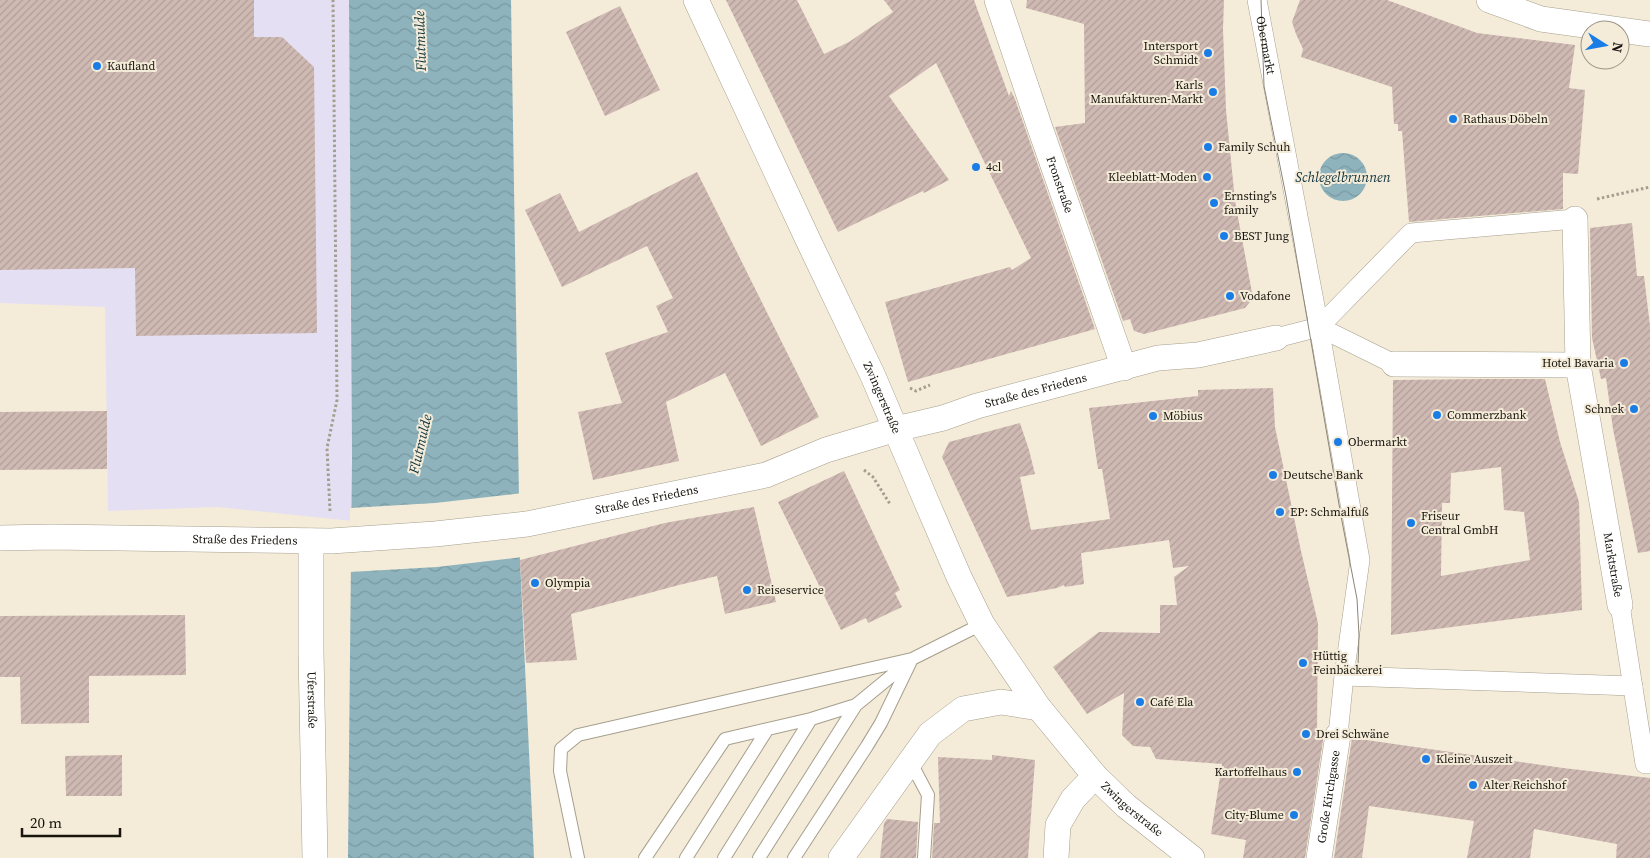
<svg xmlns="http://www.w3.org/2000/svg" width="1650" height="858" font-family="'Source Serif 4',serif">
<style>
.commercial{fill:#e5dff4}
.water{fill:url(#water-waves)}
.pier{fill:#f4ecd9}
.building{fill:url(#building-hatch);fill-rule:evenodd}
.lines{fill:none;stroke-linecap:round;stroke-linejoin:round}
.service-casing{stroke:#a69f8d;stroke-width:14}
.pedestrian-casing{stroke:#a69f8d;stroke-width:20}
.minor-casing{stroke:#a69f8d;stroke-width:26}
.path{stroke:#a49e90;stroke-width:3;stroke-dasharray:2.5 2.5;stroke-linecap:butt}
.service{stroke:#fff;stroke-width:12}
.pedestrian{stroke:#fff;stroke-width:19}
.minor{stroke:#fff;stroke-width:25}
.tram{stroke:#8b8578;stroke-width:1}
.poi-dot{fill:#197de5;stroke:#f4ecd9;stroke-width:2}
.labels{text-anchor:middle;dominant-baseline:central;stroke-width:4;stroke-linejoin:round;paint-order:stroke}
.poi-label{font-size:12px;fill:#18150e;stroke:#f4ecd9;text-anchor:start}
.street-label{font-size:12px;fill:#18150e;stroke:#f4ecd9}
.water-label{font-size:14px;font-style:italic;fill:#0f333c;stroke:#f4ecd9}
</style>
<defs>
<pattern id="water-waves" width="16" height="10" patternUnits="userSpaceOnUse" patternTransform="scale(1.25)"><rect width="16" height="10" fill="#8eb3bd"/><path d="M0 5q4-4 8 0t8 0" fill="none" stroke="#7a99a1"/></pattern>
<pattern id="building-hatch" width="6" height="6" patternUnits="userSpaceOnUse" patternTransform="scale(1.25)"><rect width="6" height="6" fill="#cfb9b3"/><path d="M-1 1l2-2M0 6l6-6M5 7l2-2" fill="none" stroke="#b19e99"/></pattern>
</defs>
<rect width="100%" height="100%" fill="#f4ecd9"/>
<path class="commercial" d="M0,0H349L352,521L217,507L108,511L105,307L0,303Z"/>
<path class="water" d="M349,0H511L520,560L534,858H348L352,457Z
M1319 177a24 24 0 1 1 48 0a24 24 0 1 1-48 0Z"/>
<path class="pier" d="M523,493V557L437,567L350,572V508L435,503Z"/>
<path class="building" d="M0,0H254V37H282L314,67L317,333L136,336L135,268L0,270Z
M726,0H797L824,54L849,42L893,12L884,0H974L1009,96L1011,91L1015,99L1095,329L908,382L885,302L1010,267L1012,270L1031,258L936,63L889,96L949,180L924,193L923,191L838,232Z
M1027,0H1224L1223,29L1226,110L1235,201L1253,298L1245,308L1144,334L1134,331L1130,319L1123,321L1055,127L1085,123L1084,24L1026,8Z
M1300,0H1387L1477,33L1575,45L1569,88L1585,90L1578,174L1563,173V209L1409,222L1402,131H1398V124H1394L1392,87L1301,57L1303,49L1296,34L1292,22Z
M620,6L660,90L605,116L566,32Z
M697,172L819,417L761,446L725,373L666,402L679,461L593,480L578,412L622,403L605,353L668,332L656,306L673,298L647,246L562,287L525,210L560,193L579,232Z
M1632,223L1637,276H1644L1650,326V551L1638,553L1613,429L1606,378L1601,379L1592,338L1590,228Z
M1482,379H1545L1560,442L1579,502L1582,610L1391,635L1393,380ZM1501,467L1504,510L1524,512L1530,560L1441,576L1442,503H1450L1451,473Z
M1273,388L1275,427L1301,551L1318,623L1317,733L1324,734L1305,858H1243L1246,840L1211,834L1222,764L1156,759L1150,747L1133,746L1122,735L1124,693L1087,714L1053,667L1099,632L1160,633V605H1177L1174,577L1189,566L1173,568L1169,540L1081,553L1084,584L1065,587L1064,585L1057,588L1007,597L942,457L949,442L1020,423L1029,450L1035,474L1020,477L1031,530L1110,519L1102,469H1098L1089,408L1198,396V390Z
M107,411V469L0,470V412Z
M844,471L900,590L895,593L902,607L868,623L866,618L841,630L778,502Z
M754,507L776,602L725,614L717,576L679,585L571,614L577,660L526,663L520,560L665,523Z
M185,615L186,675L89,676V723L21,724L20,677H0V616Z
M1352,738L1563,768L1650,778V858H1616L1617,844L1534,829L1530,858H1467L1474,821L1369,806L1362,858H1334Z
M122,755V796H66L65,756Z
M992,755L1035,760L1028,858H932L934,823H940L938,757L992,760Z
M887,819L918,822L916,858H880L884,823Z"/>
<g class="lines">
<g class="service-casing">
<path id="service" d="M910,761L928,795L924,858
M578,858L560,771L561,749L578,735L912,659
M645,858L725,739L811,719L856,705
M686,858L767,730
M724,858L811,719
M759,858L856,705L912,659L982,624
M794,858L867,746L881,723L910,663"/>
</g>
<g class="pedestrian-casing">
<g id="pedestrian">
<path id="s1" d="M1257,0L1319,327L1360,560L1344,676L1338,735"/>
<path d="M1319,327L1411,233L1575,219"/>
<path d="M1276,338L1319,327L1394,364"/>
<path d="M1620,605L1645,764H1650"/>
<path d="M1344,676L1633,686"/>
</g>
</g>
<g class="minor-casing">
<g id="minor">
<path id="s2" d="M696,0L809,242L873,376L927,503L959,577L982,624L1039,708L1095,776L1126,806L1192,858"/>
<path id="s3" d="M997,0L1039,125L1124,368"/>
<path d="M1489,0L1541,19L1650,34"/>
<path id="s4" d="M1575,219L1578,365L1620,605"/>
<path d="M1394,364L1578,365"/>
<path id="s5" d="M0,538L52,537L331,541L435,534L527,524L766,475L826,450L896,429L943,418L977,406L1158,358L1198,355L1276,338"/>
<path id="s6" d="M311,541V651L315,858"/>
<path d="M841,858L930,734L963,709L1001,702L1039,708"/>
<path d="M1056,858L1058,825L1073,799L1095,776"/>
<path id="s7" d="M1319,858L1338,735"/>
</g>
</g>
<path class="path" d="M1597,199L1650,187
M910,388L916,391L930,385
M864,470L873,477L890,504
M330,511L327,448L337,400L333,0"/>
<use href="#service" class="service"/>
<use href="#pedestrian" class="pedestrian"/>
<use href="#minor" class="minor"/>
<path class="tram" d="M1261,0L1264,86L1286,196L1341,516L1357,599L1359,635L1358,666"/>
</g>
<g class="poi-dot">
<circle cx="1208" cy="53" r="5"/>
<circle cx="97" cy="66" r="5"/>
<circle cx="1213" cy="92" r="5"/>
<circle cx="1453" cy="119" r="5"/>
<circle cx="1208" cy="147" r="5"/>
<circle cx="976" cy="167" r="5"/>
<circle cx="1207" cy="177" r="5"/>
<circle cx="1214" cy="203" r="5"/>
<circle cx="1224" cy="236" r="5"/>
<circle cx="1230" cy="296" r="5"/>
<circle cx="1624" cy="363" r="5"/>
<circle cx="1634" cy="409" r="5"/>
<circle cx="1437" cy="415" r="5"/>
<circle cx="1153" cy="416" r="5"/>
<circle cx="1338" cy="442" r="5"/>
<circle cx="1273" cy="475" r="5"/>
<circle cx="1280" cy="512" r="5"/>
<circle cx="1411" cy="523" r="5"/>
<circle cx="535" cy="583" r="5"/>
<circle cx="747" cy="590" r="5"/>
<circle cx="1303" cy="663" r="5"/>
<circle cx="1140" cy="702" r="5"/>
<circle cx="1306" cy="734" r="5"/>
<circle cx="1426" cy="759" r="5"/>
<circle cx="1297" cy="772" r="5"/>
<circle cx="1473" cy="785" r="5"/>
<circle cx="1294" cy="815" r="5"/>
</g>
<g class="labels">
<g class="poi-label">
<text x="1198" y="46" text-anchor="end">Intersport<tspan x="1198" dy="14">Schmidt</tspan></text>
<text x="107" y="66">Kaufland</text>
<text x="1203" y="85" text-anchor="end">Karls<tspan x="1203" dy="14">Manufakturen-Markt</tspan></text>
<text x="1463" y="119">Rathaus Döbeln</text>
<text x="1218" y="147">Family Schuh</text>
<text x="986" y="167">4cl</text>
<text x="1197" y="177" text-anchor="end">Kleeblatt-Moden</text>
<text x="1224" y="196">Ernsting's<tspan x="1224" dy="14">family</tspan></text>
<text x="1234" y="236">BEST Jung</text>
<text x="1240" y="296">Vodafone</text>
<text x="1614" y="363" text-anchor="end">Hotel Bavaria</text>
<text x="1624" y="409" text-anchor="end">Schnek</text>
<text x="1447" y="415">Commerzbank</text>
<text x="1163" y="416">Möbius</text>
<text x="1348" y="442">Obermarkt</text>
<text x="1283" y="475">Deutsche Bank</text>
<text x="1290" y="512">EP: Schmalfuß</text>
<text x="1421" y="516">Friseur<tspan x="1421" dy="14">Central GmbH</tspan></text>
<text x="545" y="583">Olympia</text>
<text x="757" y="590">Reiseservice</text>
<text x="1313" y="656">Hüttig<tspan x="1313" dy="14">Feinbäckerei</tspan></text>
<text x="1150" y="702">Café Ela</text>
<text x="1316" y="734">Drei Schwäne</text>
<text x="1436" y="759">Kleine Auszeit</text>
<text x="1287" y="772" text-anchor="end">Kartoffelhaus</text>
<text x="1483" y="785">Alter Reichshof</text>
<text x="1284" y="815" text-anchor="end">City-Blume</text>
</g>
<g class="street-label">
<text stroke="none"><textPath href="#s1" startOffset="46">Obermarkt</textPath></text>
<text stroke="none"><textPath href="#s3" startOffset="195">Fronstraße</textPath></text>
<text stroke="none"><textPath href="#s5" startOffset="1055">Straße des Friedens</textPath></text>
<text stroke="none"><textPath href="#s2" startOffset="439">Zwingerstraße</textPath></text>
<text stroke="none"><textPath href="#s5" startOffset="650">Straße des Friedens</textPath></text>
<text stroke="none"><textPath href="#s5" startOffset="245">Straße des Friedens</textPath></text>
<text stroke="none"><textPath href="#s4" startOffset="349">Marktstraße</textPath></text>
<text stroke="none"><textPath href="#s6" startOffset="159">Uferstraße</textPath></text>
<text stroke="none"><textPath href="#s7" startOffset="62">Große Kirchgasse</textPath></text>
<text stroke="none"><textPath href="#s2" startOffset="926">Zwingerstraße</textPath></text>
</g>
<g class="water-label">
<text transform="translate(420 41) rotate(-92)">Flutmulde</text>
<text x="1343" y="177">Schlegelbrunnen</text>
<text transform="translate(420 444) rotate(-77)">Flutmulde</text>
</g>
</g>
<g transform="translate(1605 45) rotate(101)"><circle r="24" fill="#f4ecd9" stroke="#9c9688"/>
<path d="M0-4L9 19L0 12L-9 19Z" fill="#197de5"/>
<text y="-8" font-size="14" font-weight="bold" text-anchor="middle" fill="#18150e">N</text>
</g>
<path d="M22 828v8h98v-8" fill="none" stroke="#18150e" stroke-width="2.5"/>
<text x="30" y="828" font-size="15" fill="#18150e" stroke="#f4ecd9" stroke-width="4" paint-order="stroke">20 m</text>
</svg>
